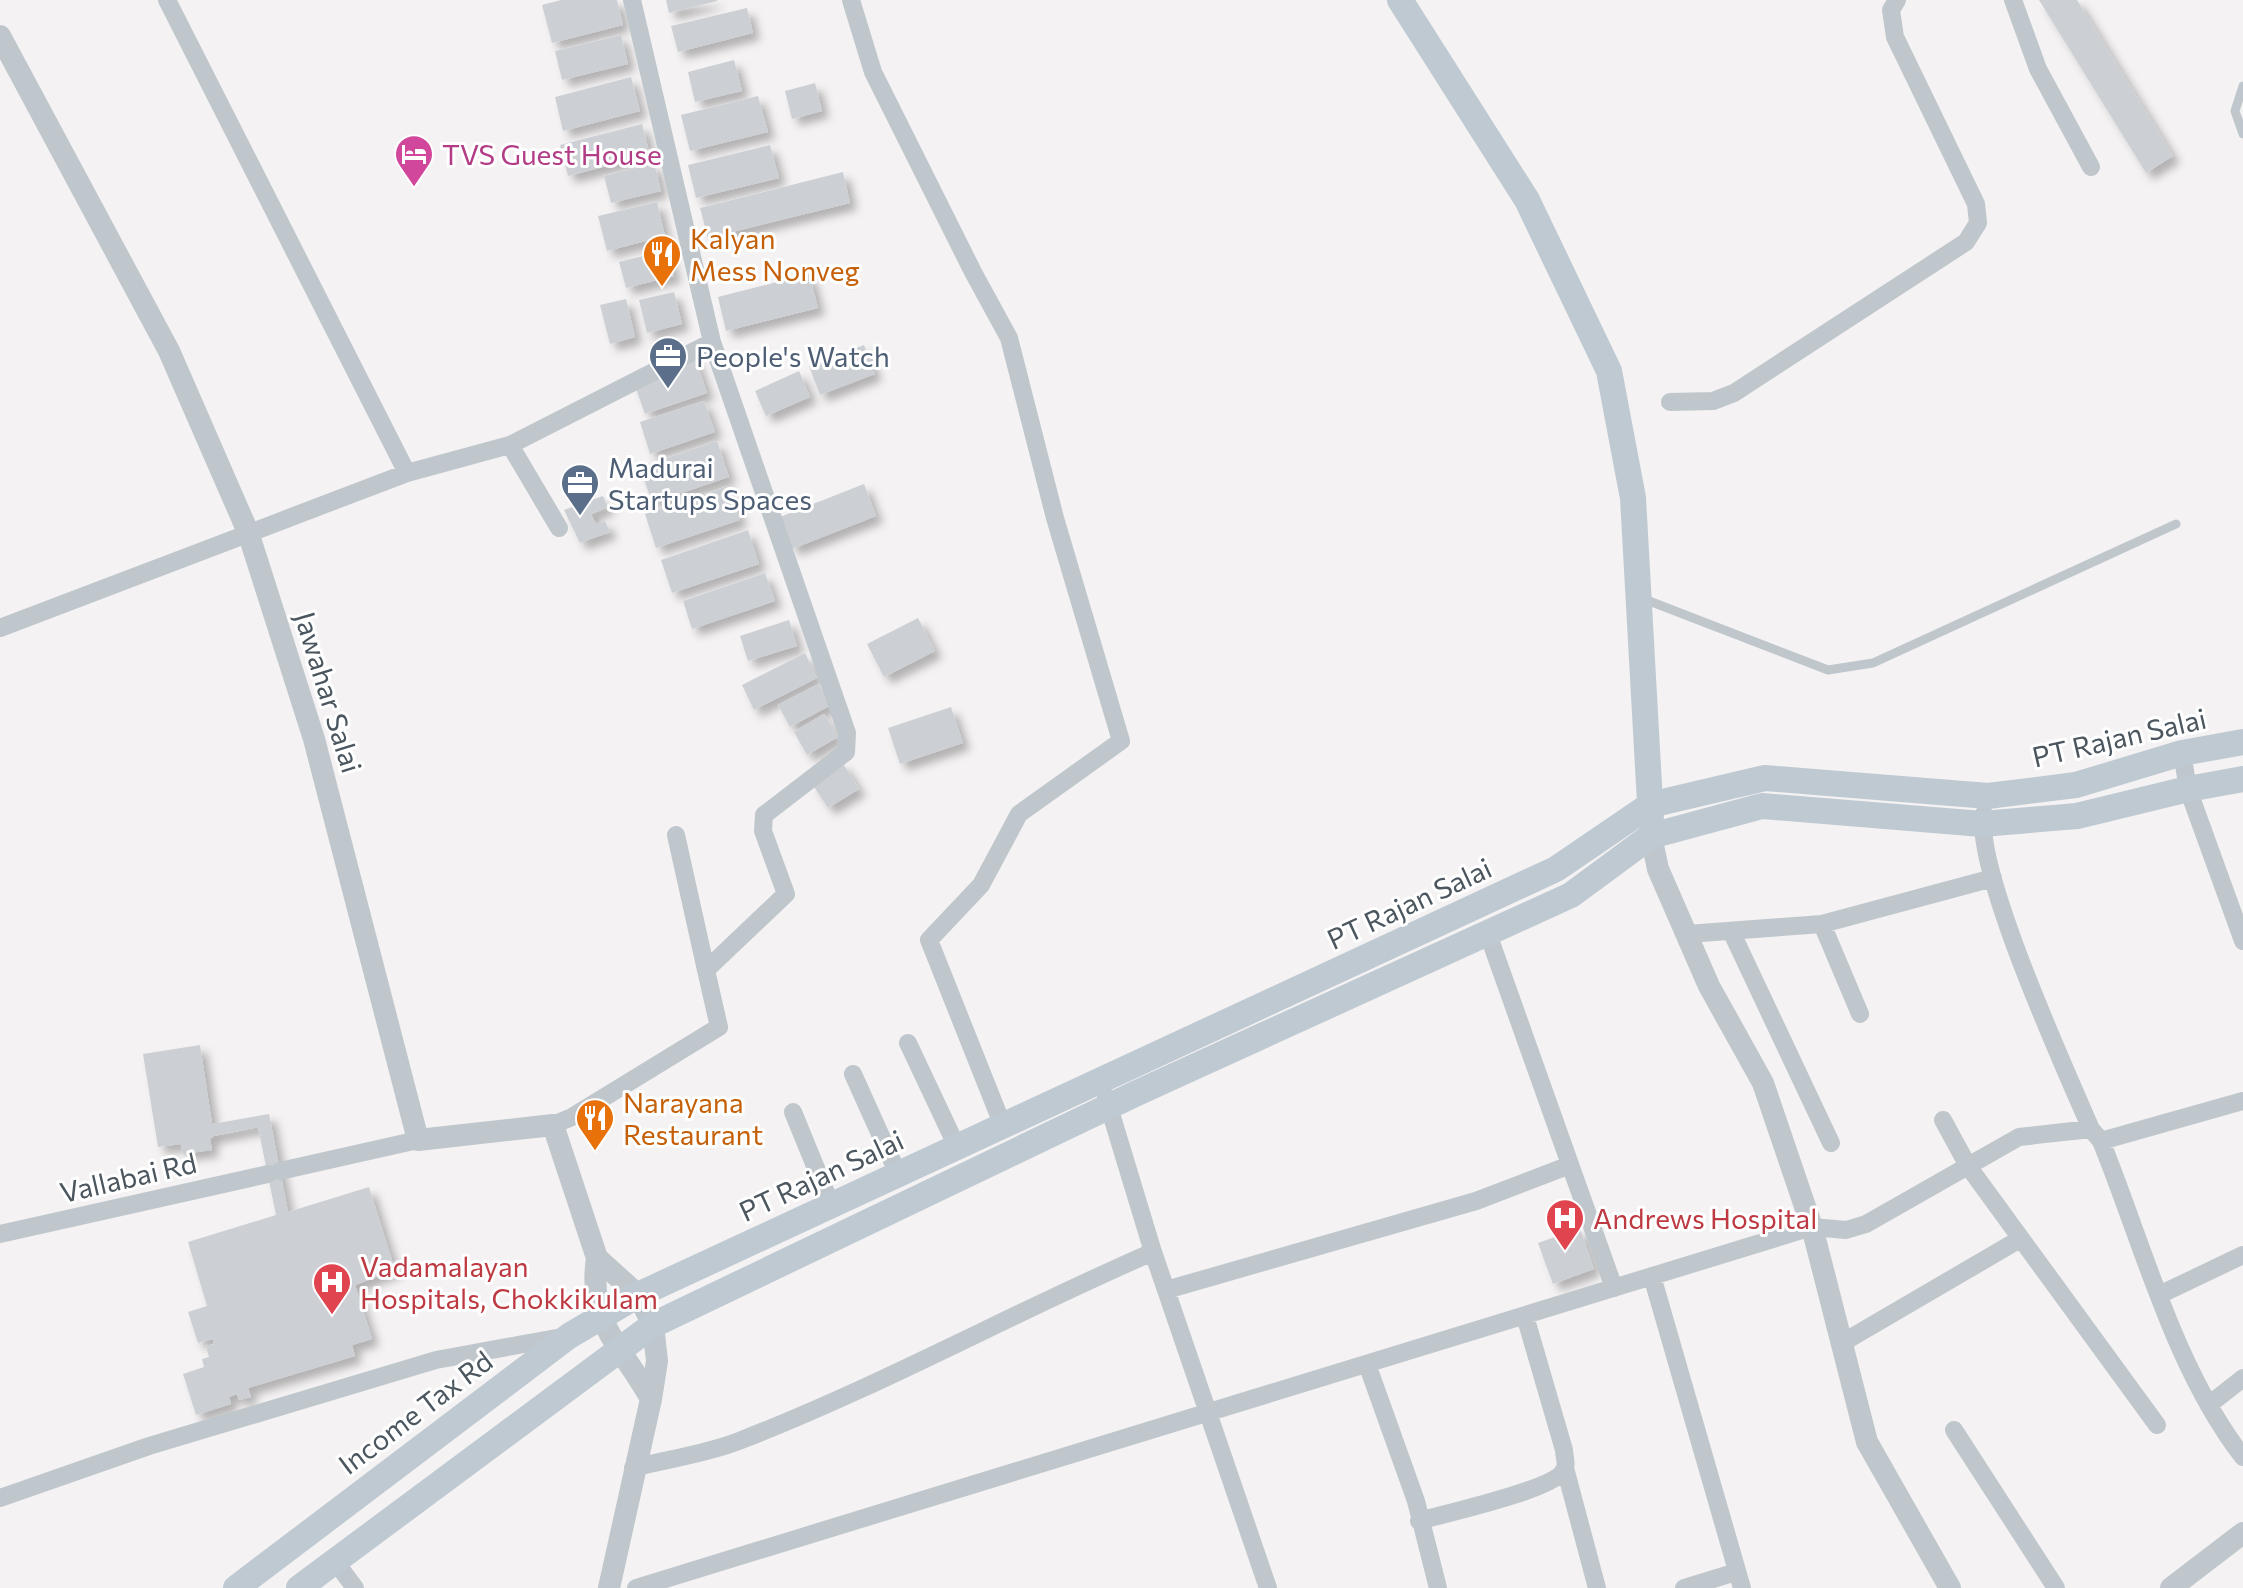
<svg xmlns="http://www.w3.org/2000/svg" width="2243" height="1588" font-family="Commissioner,sans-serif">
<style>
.building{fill:#cccfd4;filter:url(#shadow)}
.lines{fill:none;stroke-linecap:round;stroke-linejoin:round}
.service{stroke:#bfc7cd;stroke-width:9}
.minor{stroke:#bfc7cd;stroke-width:18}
.tertiary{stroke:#bfc7cd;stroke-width:22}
.secondary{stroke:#bfc9d2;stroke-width:26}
.labels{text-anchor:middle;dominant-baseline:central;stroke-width:6;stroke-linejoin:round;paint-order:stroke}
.hotel-label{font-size:28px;fill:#b23c85;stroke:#fff;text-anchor:start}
.food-label{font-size:28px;fill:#c56008;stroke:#fff;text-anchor:start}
.service-label{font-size:28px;fill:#4e5e75;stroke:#fff;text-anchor:start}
.street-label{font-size:28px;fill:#4b565e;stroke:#fff}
.health-label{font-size:28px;fill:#be3a42;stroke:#fff;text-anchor:start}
</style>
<defs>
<filter id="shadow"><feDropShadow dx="7" dy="7" stdDeviation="4" flood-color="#0004"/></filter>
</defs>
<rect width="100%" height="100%" fill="#f4f2f2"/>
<path class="building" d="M561,0H617L623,25L552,43L542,5Z
M666,0H717V1L669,13Z
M2039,0H2077L2173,156L2146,173Z
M747,8L753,33L678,52L671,26Z
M621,35L628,64L562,80L555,51Z
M734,60L742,91L695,102L688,72Z
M631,77L640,111L563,131L555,97Z
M815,83L822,111L792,119L785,91Z
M758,96L768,132L690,151L681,115Z
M642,124L650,155L568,176L560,145Z
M770,145L779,178L696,198L688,165Z
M654,163L661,191L611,203L604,176Z
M843,172L850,203L708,238L700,208Z
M657,202L665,236L607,251L598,216Z
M667,250L674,276L626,288L619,262Z
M809,274L818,308L726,331L718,297Z
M674,292L682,324L647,333L639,300Z
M626,299L635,337L610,344L600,305Z
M864,345L875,374L820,395L809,366Z
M695,358L707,393L645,414L633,380Z
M799,371L810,397L766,416L755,391Z
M704,401L715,432L650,454L640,422Z
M717,441L729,477L652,503L640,467Z
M864,484L876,516L792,549L780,517Z
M728,486L740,520L656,548L645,514Z
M603,496L608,507L591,514L596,524L605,521L610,532L580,543L564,510Z
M748,530L759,564L672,593L661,560Z
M765,573L775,601L692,629L683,601Z
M918,618L935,651L884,677L867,644Z
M789,620L797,646L748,661L740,636Z
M805,653L817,678L754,710L742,685Z
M819,684L831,705L790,727L778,705Z
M951,707L963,743L900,764L888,728Z
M824,714L838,737L807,755L794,732Z
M842,762L859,789L828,808L811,782Z
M200,1045L212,1124L269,1114L288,1212L369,1187L395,1270L355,1285L372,1339L352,1345L355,1356L248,1388L251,1397L239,1400L237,1394L229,1397L231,1404L196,1415L183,1374L204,1367L202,1359L209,1357L206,1346L214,1344L213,1339L198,1343L188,1312L207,1306L188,1242L276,1215L258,1127L214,1136L210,1139L212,1150L183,1154L181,1144L158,1147L143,1054Z
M1580,1228L1594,1269L1553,1284L1538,1243Z"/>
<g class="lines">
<path class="service" d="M2243,86L2235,111L2243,134
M1644,599L1828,670L1873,663L2176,524"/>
<path class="minor" d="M167,0L407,473
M851,0L873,72L973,272L1009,338L1055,518L1121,741L1019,814L981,885L929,940L1003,1126
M2013,0L2038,69L2091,167
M1670,402L1713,401L1734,393L1966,242L1978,223L1976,204L1895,37L1891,10L1897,0
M510,445L559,528
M0,628L407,473L510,445L712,342
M2182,753L2188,789L2243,941
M1984,814C1973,867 2066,1071 2091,1129L2101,1141C2143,1244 2174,1368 2243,1457
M676,835L706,970
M1822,924L1860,1014
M1487,931L1614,1288
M1731,931L1831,1143
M1687,934L1822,924L1993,878
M908,1043L957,1147
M853,1074L898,1174
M1106,1097L1153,1252L1268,1588
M793,1112L831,1205
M1943,1120L1968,1166L2157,1425
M553,1125L572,1117L719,1027L706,970L786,894L763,831L764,815L846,752L847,733L712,342L632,0
M2101,1141L2243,1101
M280,1171L418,1140
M0,1234L268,1174
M1652,1276L1742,1588
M1166,1290L1476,1201L1570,1165
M2159,1295L2243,1255
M1842,1343L2020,1239
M1367,1364L1416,1501L1438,1588
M2210,1404L2243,1378
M1954,1430L2056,1588
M633,1468C668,1459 706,1454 739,1441C881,1386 1014,1312 1153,1252
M1565,1468L1597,1588
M0,1498L149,1446L436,1360L562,1337
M1419,1521C1443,1514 1559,1489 1565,1468C1567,1464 1564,1455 1564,1450L1525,1316
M335,1561L355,1588
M636,1588L1812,1227L1846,1230L1866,1224L2019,1137L2091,1129
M1684,1588L1736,1572"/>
<path class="tertiary" d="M0,36L169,351L248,532L314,739L418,1140L553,1125L597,1258L638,1295L653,1325L657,1361L651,1399L609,1588
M1651,836L1658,869L1709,986L1763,1083L1812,1227L1867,1442L1950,1588
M597,1258C587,1323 623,1348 651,1399
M2171,1588L2243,1533"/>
<path class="secondary" d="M1400,0L1527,200L1609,371L1633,498L1651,821
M236,1588L569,1336L638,1295L1556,869L1650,805L1765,778L1988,796L2076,785L2182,753L2243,742
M299,1588L653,1325L1137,1093L1571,895L1651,836L1762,806L1982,824L2077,816L2188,789L2243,779"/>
</g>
<defs>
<g id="hotel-pin" transform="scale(2)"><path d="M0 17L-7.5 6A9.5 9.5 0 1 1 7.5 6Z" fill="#d1479c" stroke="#fff"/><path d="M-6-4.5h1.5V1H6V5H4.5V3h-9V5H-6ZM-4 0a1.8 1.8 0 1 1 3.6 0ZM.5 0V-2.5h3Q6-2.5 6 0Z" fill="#fff"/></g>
<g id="restaurant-pin" transform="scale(2)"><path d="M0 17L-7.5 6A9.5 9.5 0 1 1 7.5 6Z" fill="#e8710a" stroke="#fff"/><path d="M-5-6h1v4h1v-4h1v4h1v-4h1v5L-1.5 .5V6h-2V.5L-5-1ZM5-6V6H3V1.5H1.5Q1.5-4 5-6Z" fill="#fff"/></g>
<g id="office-pin" transform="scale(2)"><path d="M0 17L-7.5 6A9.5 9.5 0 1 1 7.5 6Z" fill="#5c6f8a" stroke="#fff"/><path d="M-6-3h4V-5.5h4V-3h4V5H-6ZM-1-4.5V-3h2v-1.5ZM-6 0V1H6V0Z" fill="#fff"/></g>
<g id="hospital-pin" transform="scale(2)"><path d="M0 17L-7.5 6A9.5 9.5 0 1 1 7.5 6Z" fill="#e0444e" stroke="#fff"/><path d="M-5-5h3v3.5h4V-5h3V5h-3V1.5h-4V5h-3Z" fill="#fff"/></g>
</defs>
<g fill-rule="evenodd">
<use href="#hotel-pin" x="414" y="154"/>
<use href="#restaurant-pin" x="662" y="254"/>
<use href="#office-pin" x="668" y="356"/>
<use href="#office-pin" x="580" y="483"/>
<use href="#restaurant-pin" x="595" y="1118"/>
<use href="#hospital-pin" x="1565" y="1218"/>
<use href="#hospital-pin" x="332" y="1282"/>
</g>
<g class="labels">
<g class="hotel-label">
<text x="442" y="154">TVS Guest House</text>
</g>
<g class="food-label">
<text x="690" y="238">Kalyan<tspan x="690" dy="32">Mess Nonveg</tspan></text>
<text x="623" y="1102">Narayana<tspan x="623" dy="32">Restaurant</tspan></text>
</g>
<g class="service-label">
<text x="696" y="356">People's Watch</text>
<text x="608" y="467">Madurai<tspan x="608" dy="32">Startups Spaces</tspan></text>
</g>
<g class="street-label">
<text transform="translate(329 692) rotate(73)">Jawahar Salai</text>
<text transform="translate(2119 737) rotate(-13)">PT Rajan Salai</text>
<text transform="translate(1409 903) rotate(-25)">PT Rajan Salai</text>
<text transform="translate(821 1175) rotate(-25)">PT Rajan Salai</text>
<text transform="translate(128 1177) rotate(-13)">Vallabai Rd</text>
<text transform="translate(415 1412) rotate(-37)">Income Tax Rd</text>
</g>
<g class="health-label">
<text x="1593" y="1218">Andrews Hospital</text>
<text x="360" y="1266">Vadamalayan<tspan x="360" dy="32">Hospitals, Chokkikulam</tspan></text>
</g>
</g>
</svg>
